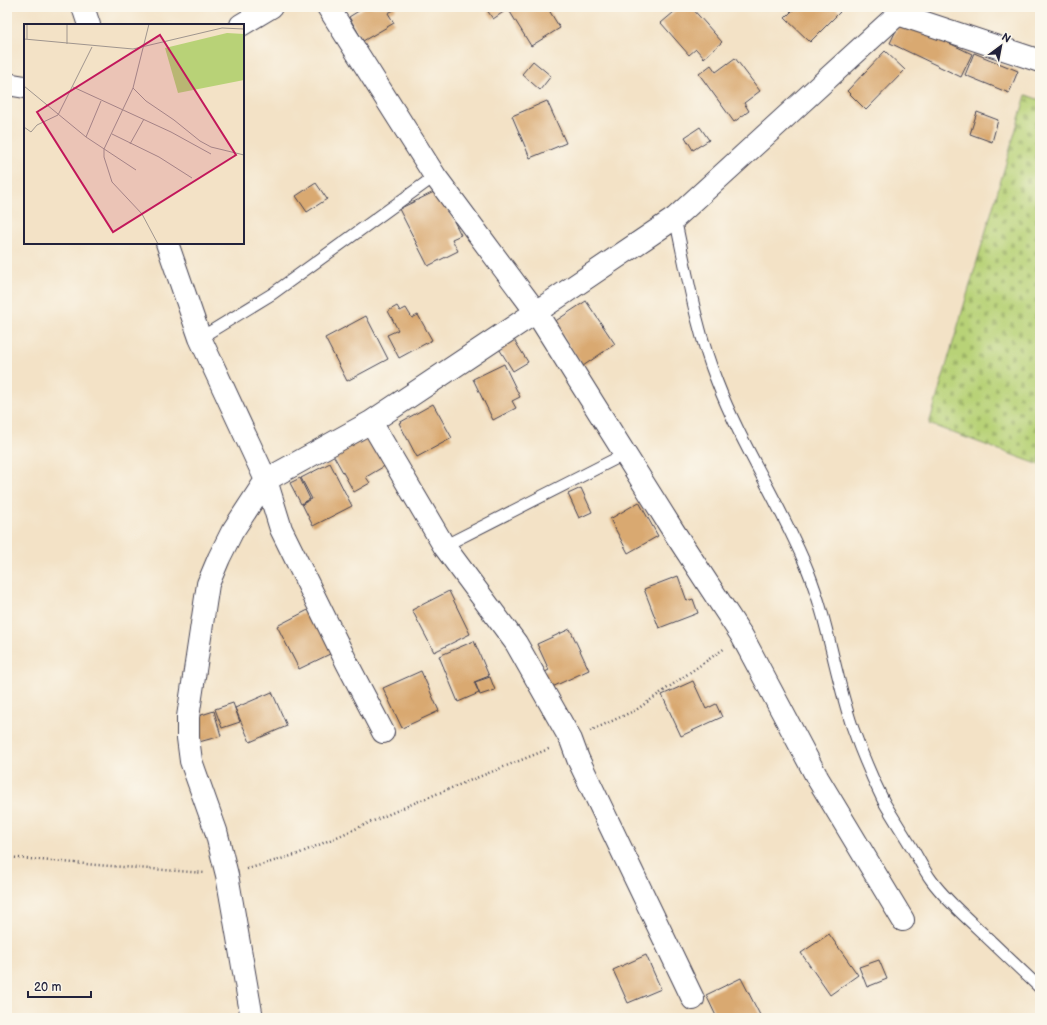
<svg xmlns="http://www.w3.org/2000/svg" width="1047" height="1025" font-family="'Balsamiq Sans',sans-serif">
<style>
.cemetery{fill:url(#cemetery-stones);stroke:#6d7a59}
.building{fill:#d9a971}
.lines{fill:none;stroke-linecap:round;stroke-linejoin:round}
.service-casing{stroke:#413f50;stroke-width:13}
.minor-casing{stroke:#413f50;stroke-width:24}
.tertiary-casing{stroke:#413f50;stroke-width:24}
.path{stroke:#413f50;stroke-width:2.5;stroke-dasharray:1 3;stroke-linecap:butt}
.service{stroke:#fff;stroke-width:11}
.minor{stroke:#fff;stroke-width:22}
.tertiary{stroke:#fff;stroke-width:22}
.inset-road{fill:none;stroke:#9f958e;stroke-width:1}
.view{fill:#c2185b;fill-opacity:0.15;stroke:#c2185b;stroke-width:2}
.inset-edge{fill:none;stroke:#22223b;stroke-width:2}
</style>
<defs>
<pattern id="cemetery-stones" width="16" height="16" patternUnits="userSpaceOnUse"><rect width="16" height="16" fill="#b8d277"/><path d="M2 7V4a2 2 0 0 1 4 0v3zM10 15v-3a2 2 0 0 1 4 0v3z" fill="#9eb468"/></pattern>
</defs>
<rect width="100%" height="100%" fill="#fbf7ec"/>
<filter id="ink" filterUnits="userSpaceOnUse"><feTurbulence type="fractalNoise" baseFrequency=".025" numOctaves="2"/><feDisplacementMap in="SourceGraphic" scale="8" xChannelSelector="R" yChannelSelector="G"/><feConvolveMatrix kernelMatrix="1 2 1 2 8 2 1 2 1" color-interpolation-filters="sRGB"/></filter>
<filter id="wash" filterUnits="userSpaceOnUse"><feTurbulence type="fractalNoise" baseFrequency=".012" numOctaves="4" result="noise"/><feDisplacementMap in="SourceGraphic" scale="16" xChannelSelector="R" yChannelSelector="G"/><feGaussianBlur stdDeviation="0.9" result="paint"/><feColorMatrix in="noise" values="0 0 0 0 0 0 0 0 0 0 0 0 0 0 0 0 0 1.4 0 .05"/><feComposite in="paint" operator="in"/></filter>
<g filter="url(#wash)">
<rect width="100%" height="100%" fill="#f3e2c6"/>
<path class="cemetery" d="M1026,95L1040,100V465L929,424Z"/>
<g id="blocks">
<path class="building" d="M365,7H395L396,9L388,13L394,23L363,41L349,17Z
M485,7H502L505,11L493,19Z
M507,7H547L560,28L531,46Z
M680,7H691L722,42L704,58L696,49L689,55L661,23Z
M796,7H835L840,12L810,42L785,18Z
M901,20L972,54L961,77L890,43Z
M885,51L905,70L866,110L847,91Z
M974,53L1018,71L1009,93L965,75Z
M735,58L760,91L744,103L749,111L734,122L699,74L711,65L716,72Z
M533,61L551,76L540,90L522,74Z
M547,101L566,143L530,158L512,116Z
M977,112L998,120L992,142L970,134Z
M700,127L709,140L693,150L685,137Z
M316,183L327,199L307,212L296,196Z
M438,190L461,235L452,239L458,251L428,266L399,209Z
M586,301L615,344L583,366L554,322Z
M397,306L400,311L406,308L412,318L418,315L432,340L399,358L387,335L398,330L388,311Z
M366,316L388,359L347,381L325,338Z
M513,338L528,362L513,371L498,347Z
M504,364L520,397L512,401L516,408L493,420L473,379Z
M433,404L452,438L417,457L399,423Z
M367,430L388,464L366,477L370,483L354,492L331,451Z
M330,463L352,506L313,526L302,504L312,499L301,478Z
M300,478L310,499L301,504L290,483Z
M581,488L592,512L579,518L568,494Z
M639,502L658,536L628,553L610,519Z
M678,576L687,601L693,599L698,613L659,628L644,589Z
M449,591L470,634L434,652L412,610Z
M312,608L334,652L299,669L277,626Z
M570,629L589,670L550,688L543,673L549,670L537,644Z
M474,641L489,676L474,682L479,693L458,702L439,656Z
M421,671L439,711L402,728L383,688Z
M490,677L495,690L480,695L475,682Z
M693,681L706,709L716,704L722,717L681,736L662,695Z
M272,692L287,726L250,742L235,708Z
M233,703L240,722L222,728L215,709Z
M214,711L221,736L199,742L192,718Z
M829,934L858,975L830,995L801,953Z
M646,955L661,989L628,1003L613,970Z
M879,960L887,979L867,987L859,967Z
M741,978L760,1015L753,1018H717L706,995Z"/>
</g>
</g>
<g filter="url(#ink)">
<use href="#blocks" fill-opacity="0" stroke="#413f50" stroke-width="1"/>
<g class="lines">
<g class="service-casing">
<path id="service" d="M675,218C687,273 696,329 717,382C742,447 782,506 808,571C828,621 835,675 852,726C861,752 872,778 884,802C892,816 901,830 909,843C917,855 923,869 932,881C943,896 960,912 974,925C996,946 1018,967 1040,988
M200,338L272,294L435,176
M444,546L625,454"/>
</g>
<g class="minor-casing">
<path id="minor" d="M83,7L89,25
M328,7L435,176L536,312L674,532L742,636L818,779L903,920
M241,25L271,7
M7,84L25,87
M167,243L200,338L266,480L281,529L347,663L383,732
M371,422L444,546L516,643L571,740L578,759L693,999
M252,1018L227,875L216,831L191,761L188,738V717L208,584L219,558L232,532L266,480L371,422L536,312L675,218L898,14L903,7"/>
</g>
<g class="tertiary-casing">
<path id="tertiary" d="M898,14L1040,61"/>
</g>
<path class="path" d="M590,731L636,710L725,648
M7,857L97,865L205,873
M247,869L298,854L419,801L551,748"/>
<use href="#service" class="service"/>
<use href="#minor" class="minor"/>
<use href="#tertiary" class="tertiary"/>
</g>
</g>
<g transform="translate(24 24)">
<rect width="220" height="220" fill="#f3e2c6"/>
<path d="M203,9L220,10V56L154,69L141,24Z" fill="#b8d277"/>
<path class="inset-road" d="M3,0V15M43,0V20M125,0L109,64L80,125V133L88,158L118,190L134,220M0,15L109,25L198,4L220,5M0,62L62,113L112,146M49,63L147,108L187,130M109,64L122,77L150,96L176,117L187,123L220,131M0,103L7,108L13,101L34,91L68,23M88,110L135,133L168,154M62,113L77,77M106,120L120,95"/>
<path class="view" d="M136,11L212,131L89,208L13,88Z"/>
<rect width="220" height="220" class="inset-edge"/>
</g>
<rect width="1047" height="1025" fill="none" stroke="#fbf7ec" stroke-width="24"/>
<g transform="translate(1001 46) rotate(32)" stroke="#fbf7ec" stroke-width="3" paint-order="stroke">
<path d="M0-3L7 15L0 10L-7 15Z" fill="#22223b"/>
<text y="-6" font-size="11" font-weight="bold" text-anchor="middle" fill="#22223b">N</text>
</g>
<path d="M28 991v6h63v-6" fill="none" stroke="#22223b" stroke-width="2"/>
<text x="34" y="991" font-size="12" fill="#22223b" stroke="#fbf7ec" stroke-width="3" paint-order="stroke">20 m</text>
</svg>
